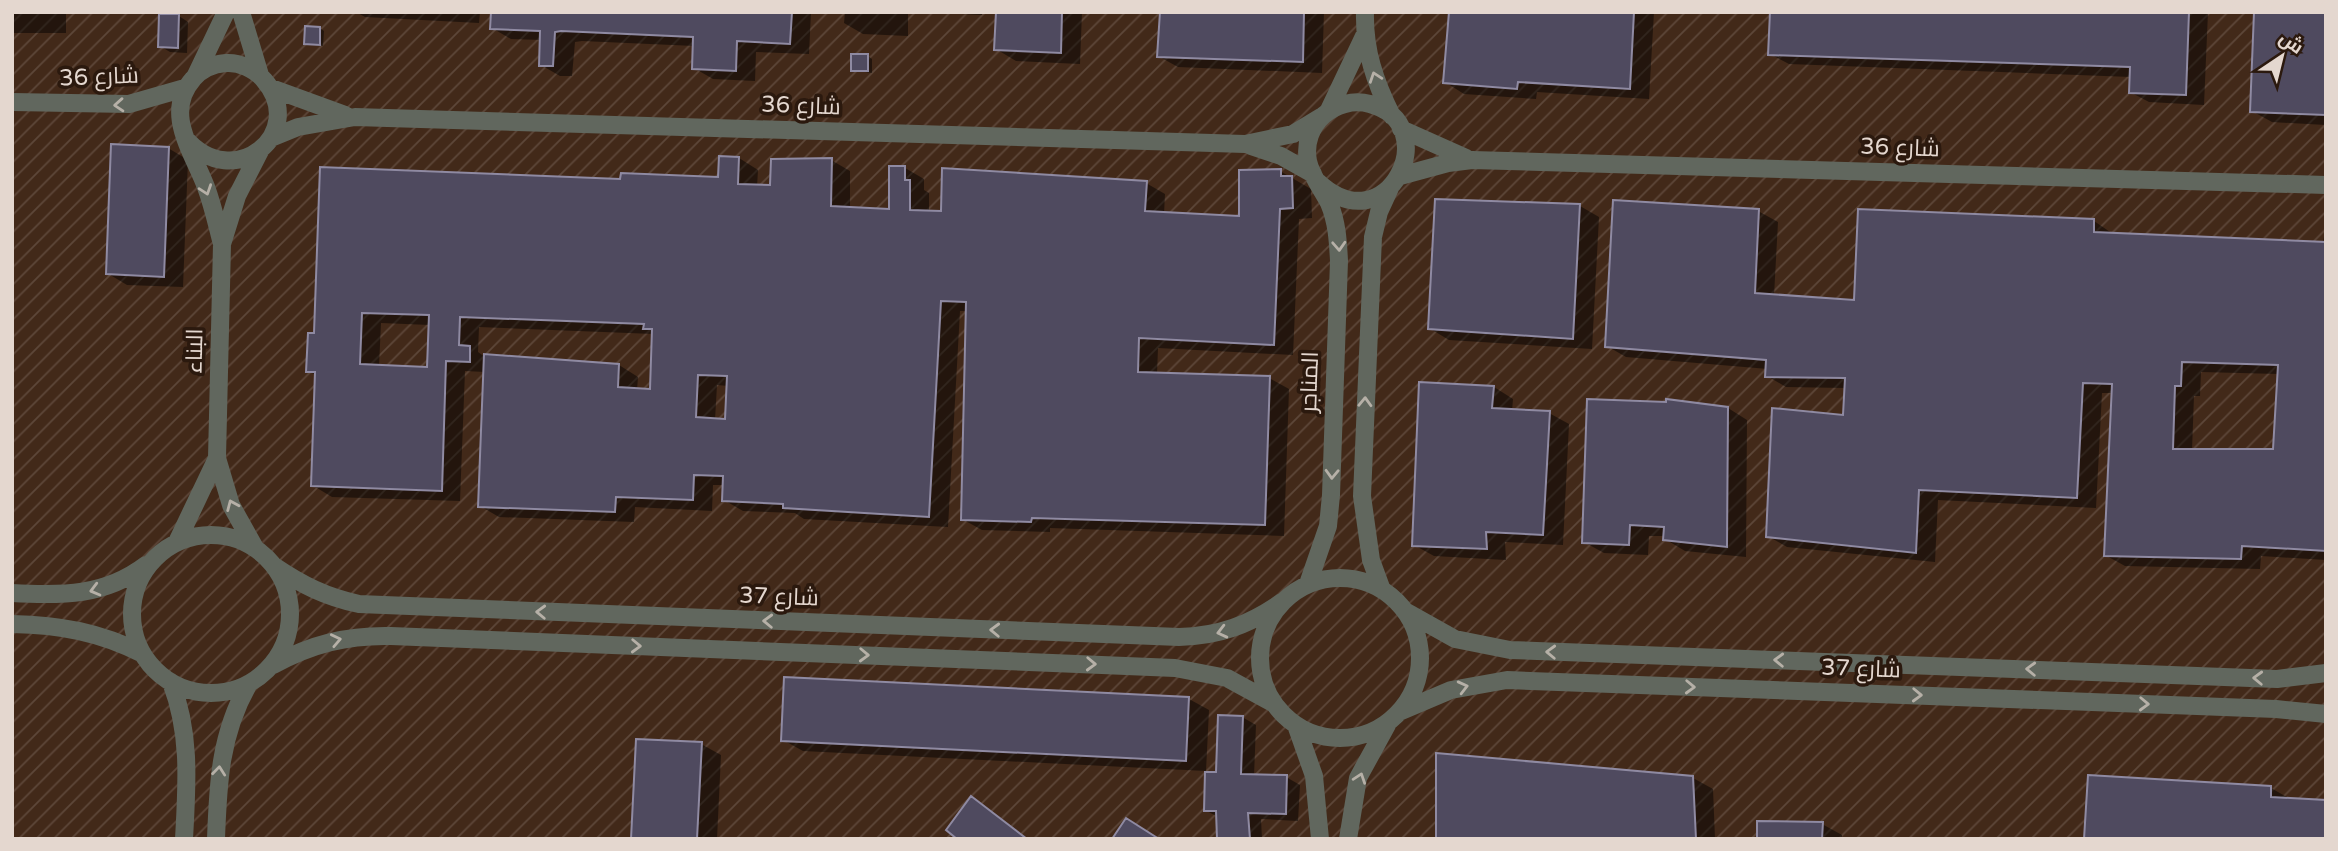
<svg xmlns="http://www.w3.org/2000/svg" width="2338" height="851" font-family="'Varela Round',Cairo,sans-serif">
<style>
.industrial{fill:url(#industrial-furrows)}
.shadow{fill:#0007;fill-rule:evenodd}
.building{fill:#4f4a5f;stroke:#8f8aa2;stroke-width:2;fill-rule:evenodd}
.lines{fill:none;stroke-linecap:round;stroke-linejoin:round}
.minor{stroke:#61675e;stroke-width:18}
.oneway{stroke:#b6b0a7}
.labels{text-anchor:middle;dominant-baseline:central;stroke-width:7;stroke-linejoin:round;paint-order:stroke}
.street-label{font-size:23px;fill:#e4d7cf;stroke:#2b190e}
</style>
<defs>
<pattern id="industrial-furrows" width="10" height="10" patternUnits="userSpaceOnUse" patternTransform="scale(1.75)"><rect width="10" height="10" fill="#422919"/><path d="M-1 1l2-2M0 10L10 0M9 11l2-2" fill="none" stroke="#5d4739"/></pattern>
</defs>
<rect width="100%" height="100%" fill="#362217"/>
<path class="industrial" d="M12,12H2326V839H12Z"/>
<path class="shadow" d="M12,12H66V33H12Z
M356,12H480L479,23L365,17Z
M492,12H811L809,54L756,52L755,81L713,79L694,68L695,46L582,41L575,42L572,76H560L541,65L542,40L511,39L492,28Z
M845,12H908V36L863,34L844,23Z
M922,12H982V15Z
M998,12H1082L1080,64L1016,61L996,49Z
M1161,12H1324L1322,73L1178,67L1158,56Z
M1450,12H1654L1649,99L1537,92L1536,99L1464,94L1445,82Z
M1772,12H2208L2204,105L2149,102L2130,92L2131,77L1789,64L1770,54Z
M2326,12V125L2272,122L2252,111Z
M179,16L188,22L187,53L170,52L160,46Z
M320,28L324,31L323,46L306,43Z
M868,56L872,59V73L852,70Z
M168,148L188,160L183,287L127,285L107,273Z
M739,158L758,170L757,187H772L831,160L850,171V209L891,211L905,168L924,179V190L929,193V212L943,213L1146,183L1165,194L1164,214L1241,218L1280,171L1311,189L1312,218L1299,219L1293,355L1158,348L1157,374L1269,378L1289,389L1284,536L1050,528V532L982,530L962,519L968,311H960L948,527L804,519L795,513L743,511L724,500V485H713L712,511L635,507L634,522L499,517L480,506L485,372L465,371L460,501L332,497L312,485L316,375L308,371L315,335L622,181L719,179ZM381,323L430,325L429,369L379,366ZM479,327L654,334L651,390H637L638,377L619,365L485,357L478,352ZM717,385L729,386L727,421L715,420Z
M1580,206L1599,217L1592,349L1449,340L1429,328Z
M1758,211L1778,222L1774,296L1856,302L2094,221L2113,234L2323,243L2326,224V560L2261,556L2260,569L2125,566L2105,555L2113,393H2102L2096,508L1938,500L1935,562L1787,547L1768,536L1844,416L1846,388L1786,387L1767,376L1768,369L1626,357L1607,346ZM2201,372L2279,374L2275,451L2192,450L2194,396H2200Z
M1494,387L1513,399L1512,411L1549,413L1569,424L1563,545L1505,542L1506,560L1434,556L1414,545Z
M1667,404L1728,408L1747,420L1746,557L1685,551L1665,539V536H1649L1648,555L1604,553L1584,542Z
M1189,699L1209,710L1206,771L803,751L783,740Z
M1242,717L1256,725L1254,776L1286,777L1300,785L1298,821L1261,819L1262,839H1219L1218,817L1205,810Z
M701,744L721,755L717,839H633Z
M1693,778L1713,789L1715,839H1438Z
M2271,788L2292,800L2085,839Z
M972,799L986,807L1028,839H960Z
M1822,824L1842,835V839H1759Z"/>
<path class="building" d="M491,12H792L790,44L737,41L736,71L692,69L693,37L561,31L555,32L553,66H539L540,31L490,29Z
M996,12H1062L1061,53L994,50Z
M1160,12H1304L1303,62L1157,57Z
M1449,12H1634L1630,89L1518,82L1517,89L1443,83Z
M1770,12H2189L2186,95L2129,93L2130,67L1768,55Z
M2254,12H2326V115L2250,112Z
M159,14H179L178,48L158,47Z
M305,26L320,27V45L304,44Z
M851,54H868V71H851Z
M111,144L169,147L164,277L106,274Z
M719,156L739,157L738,184L770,185L771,159L832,158L831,206L889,209V166H905V180H910V210L941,211L942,168L1147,181L1145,211L1239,216V170L1281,169V176H1292L1293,208L1280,209L1274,345L1139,338L1138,372L1270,376L1265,525L1032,518L1031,522L961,520L966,302L941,301L929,517L783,508V504L722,501L723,476L694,475L693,500L616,497L615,512L478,507L484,354L619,364L618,387L650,389L652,329H643L644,324L460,317L459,345L470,346V362L446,361L442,491L311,486L315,372H306L308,333H314L320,167L620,179L621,173L718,177ZM362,313L429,315L427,367L360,364ZM698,375L727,376L725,419L696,417Z
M1435,199L1580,204L1573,339L1428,329Z
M1613,200L1759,209L1755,293L1854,300L1858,209L2094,219V232L2326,242V551L2242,546L2241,559L2104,556L2112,384L2083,383L2077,498L1919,490L1916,553L1766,537L1772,408L1843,415L1845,378L1765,377L1766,360L1605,347ZM2182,362L2278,365L2273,449H2173L2175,386H2181Z
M1419,382L1494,386L1492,408L1550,411L1543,535L1486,532L1487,549L1412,546Z
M1587,399L1666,402V399L1728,407L1727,547L1663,540L1664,527L1630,525L1629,545L1582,543Z
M784,677L1189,697L1186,761L781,741Z
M1218,715L1243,716L1241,774L1287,775L1286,814L1248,813L1250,839H1217L1216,811H1204L1205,772H1216Z
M636,739L702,742L697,839H631Z
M1436,753L1693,776L1696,839H1436Z
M2088,775L2271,786V797L2326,800V839H2084Z
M971,796L1027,839H957L946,830Z
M1126,818L1159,839H1112Z
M1757,821L1823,822L1822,839H1757Z"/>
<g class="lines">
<path class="minor" d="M241,12L260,75
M1365,12C1364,50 1375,82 1392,116
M196,75L226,12
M271,88L345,115
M12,102L129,104L185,88
M1329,110L1364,36
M1401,129L1466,158
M185,138C234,195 309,132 264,80C255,69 239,62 226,63C214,64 201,69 193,79C163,113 193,152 206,187C213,206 217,225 222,244
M271,138L298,127L355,117L1245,144L1293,134L1321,117
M1251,146L1281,156L1313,174
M1400,176L1448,163L1472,160L2326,185
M132 614a79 79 0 1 1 158 0a79 79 0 1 1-158 0Z
M177,542L217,458
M255,548L231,505L217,458L222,244L237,196L260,151
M274,566C302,585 326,597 359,604L1179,637C1219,636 1249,625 1282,602
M1260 658a80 80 0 1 1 160 0a80 80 0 1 1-160 0Z
M1308,584L1328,526L1331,495L1339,261C1338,241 1337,222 1329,203C1322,189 1311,176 1308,161C1301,124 1336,95 1370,104C1446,124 1388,247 1318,182
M1382,590L1371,560L1362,496L1373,237L1379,212L1390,188
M12,593C62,596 105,596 146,565
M1405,611L1455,639L1510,650L2277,679L2326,673
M12,624C60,625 100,632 143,654
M273,665C312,644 347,635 391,636L1175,668L1227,678L1273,703
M171,682C191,734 187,784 184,839
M1399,712L1451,690L1507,680L2276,709L2326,714
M1296,725L1314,776L1320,839
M216,839C218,783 220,735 248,685
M1348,839L1358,778L1387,725"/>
</g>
<defs><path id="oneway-chevron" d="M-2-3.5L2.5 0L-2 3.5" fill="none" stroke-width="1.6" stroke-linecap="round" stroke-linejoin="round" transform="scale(1.75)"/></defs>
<g class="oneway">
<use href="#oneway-chevron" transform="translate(1375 77) rotate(-109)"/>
<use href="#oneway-chevron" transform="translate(119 105) rotate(176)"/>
<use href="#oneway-chevron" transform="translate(206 190) rotate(71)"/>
<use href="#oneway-chevron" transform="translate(1339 246) rotate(87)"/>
<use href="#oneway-chevron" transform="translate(1365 402) rotate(-88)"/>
<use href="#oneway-chevron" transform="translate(1332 474) rotate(92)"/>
<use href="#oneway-chevron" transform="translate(232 505) rotate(-113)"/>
<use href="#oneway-chevron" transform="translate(95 590) rotate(165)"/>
<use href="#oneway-chevron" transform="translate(541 612) rotate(-178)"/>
<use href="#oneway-chevron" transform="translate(768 621) rotate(-178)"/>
<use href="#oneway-chevron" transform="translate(995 630) rotate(-178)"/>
<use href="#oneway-chevron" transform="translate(1222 632) rotate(166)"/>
<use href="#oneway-chevron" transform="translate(336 640) rotate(-12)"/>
<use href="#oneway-chevron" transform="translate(636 646) rotate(2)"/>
<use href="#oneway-chevron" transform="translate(1551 652) rotate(-178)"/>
<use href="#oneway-chevron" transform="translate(864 655) rotate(2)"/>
<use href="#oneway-chevron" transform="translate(1779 660) rotate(-178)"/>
<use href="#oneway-chevron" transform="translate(1091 664) rotate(2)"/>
<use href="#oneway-chevron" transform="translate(2031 669) rotate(-178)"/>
<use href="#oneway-chevron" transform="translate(2258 678) rotate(-178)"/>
<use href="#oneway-chevron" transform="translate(1463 687) rotate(-14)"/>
<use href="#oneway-chevron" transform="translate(1690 687) rotate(2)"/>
<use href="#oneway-chevron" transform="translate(1917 695) rotate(2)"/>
<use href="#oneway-chevron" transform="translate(2144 704) rotate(2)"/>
<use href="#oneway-chevron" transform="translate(219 771) rotate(-84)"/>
<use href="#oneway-chevron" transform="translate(1360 778) rotate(-71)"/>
</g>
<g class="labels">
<g class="street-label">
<text transform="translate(99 77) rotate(-2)">شارع 36</text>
<text transform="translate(801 106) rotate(2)">شارع 36</text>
<text transform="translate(1900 148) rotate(2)">شارع 36</text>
<text transform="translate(195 351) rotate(-89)">البناء</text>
<text transform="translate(1310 382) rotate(-88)">المناجر</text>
<text transform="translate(779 597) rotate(2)">شارع 37</text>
<text transform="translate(1861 669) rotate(2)">شارع 37</text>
</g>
</g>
<rect width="2338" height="851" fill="none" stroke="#e4d7cf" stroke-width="28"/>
<g transform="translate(2282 56) rotate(35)" stroke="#2b190e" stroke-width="5" paint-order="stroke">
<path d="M0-5L12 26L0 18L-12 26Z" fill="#e4d7cf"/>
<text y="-10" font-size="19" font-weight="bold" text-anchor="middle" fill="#e4d7cf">ش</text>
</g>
</svg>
